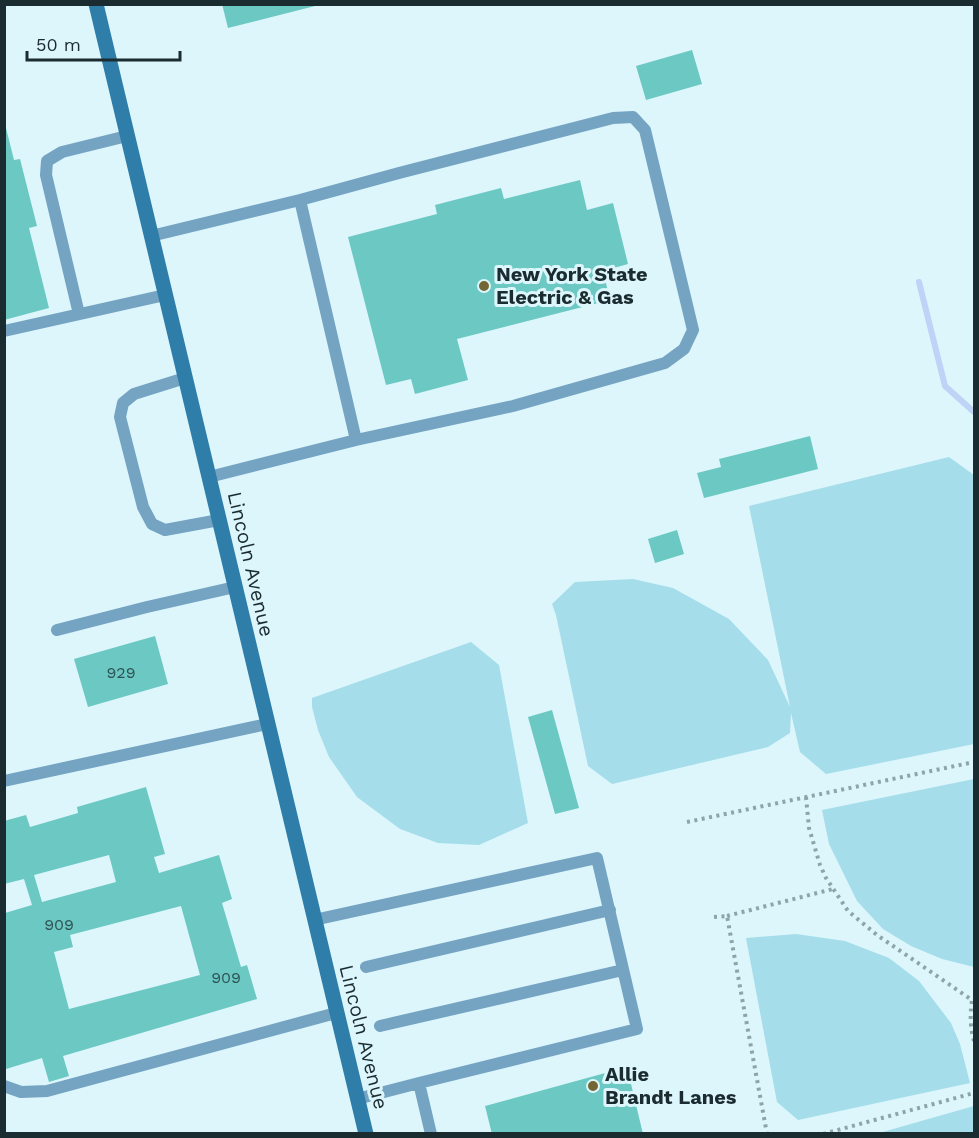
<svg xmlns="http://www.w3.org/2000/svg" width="979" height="1138" font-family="'Work Sans',sans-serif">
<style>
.green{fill:#a5ddea}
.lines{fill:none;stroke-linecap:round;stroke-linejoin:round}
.stream{stroke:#bed3f6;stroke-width:6}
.building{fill:#6bc8c3;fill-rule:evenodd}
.path{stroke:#8da4a9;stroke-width:4;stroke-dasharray:3 4.5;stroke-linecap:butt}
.lane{stroke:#75a4c3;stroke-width:12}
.secondary{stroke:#2f7eaa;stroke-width:15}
.poi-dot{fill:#726734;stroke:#dcf6fc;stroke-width:2}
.labels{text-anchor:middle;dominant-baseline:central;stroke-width:6;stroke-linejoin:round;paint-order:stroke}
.number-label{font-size:16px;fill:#2f5355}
.poi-label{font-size:20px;font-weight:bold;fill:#1b2c30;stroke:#dcf6fc;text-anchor:start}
.street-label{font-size:20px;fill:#1b2c30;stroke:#dcf6fc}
</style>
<rect width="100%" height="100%" fill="#dcf6fc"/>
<path class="green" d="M949,457L974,475V744L826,774L800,752L791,713L790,733L768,747L612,784L588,766L556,615L552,604L575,582L633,579L673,588L729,619L768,660L790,707L749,506Z
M471,642L499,665L528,823L479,845L438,843L400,829L357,797L329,757L318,730L312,707V698Z
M974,779V967L942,959L911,946L883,929L857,901L829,844L822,810Z
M796,934L845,941L889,958L919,981L951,1023L960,1044L970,1083L798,1120L777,1102L746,938Z
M974,1106V1133H879Z"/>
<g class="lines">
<path class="stream" d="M919,282L945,386L974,412"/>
</g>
<path class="building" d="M222,4H319V5L228,28Z
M692,50L702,84L646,100L636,66Z
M5,124L14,160L20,159L37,226L29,228L49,308L4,320Z
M580,180L587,210L613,203L628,264L603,271L610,300L457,339L468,380L415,394L411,379L386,385L348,237L437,214L435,205L501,188L504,199Z
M810,436L818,469L704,498L697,473L721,467L719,459Z
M677,530L684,554L655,563L648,539Z
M155,636L168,684L88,707L74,659Z
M552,710L579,808L555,814L528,717Z
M146,787L165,854L154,857L159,873L219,855L232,899L222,903L241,967L247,965L257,999L63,1056L69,1076L49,1082L42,1058L6,1069L5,913L32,905L24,879L4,884V821L26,815L30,827L78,813L77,807ZM109,855L116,882L42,902L34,875ZM181,906L200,975L69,1009L54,952L73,947L70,935Z
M627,1067L643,1134H492L485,1106Z"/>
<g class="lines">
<path class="path" d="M806,797L809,828L820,865L826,878L848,911L877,935L972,1000C970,1015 970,1027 974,1041
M687,822L974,762
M727,916L833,889
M714,917L727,916L767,1134
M823,1134L974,1093"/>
<path class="lane" d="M300,200L399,173L613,118L633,117L645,130L693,330L684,349L665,363L513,406L356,440
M151,236L300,200L356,440L209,477
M79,314L46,175L47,161L62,152L127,136
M4,331L165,295
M185,378L134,394L123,403L120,417L143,507L152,524L165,530L219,520
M57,630L147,607L235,587
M4,781L267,724
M314,920L597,858L637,1029L419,1083L431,1134
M366,967L610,910
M380,1026L623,970
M4,1086L21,1092L47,1091L336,1013
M357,1099L419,1083"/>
<path class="secondary" d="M96,4L366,1134"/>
</g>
<g class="poi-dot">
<circle cx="484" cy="286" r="6"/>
<circle cx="593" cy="1086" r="6"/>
</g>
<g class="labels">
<g class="number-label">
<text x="121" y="672">929</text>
<text x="59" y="924">909</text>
<text x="226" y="977">909</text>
</g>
<g class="poi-label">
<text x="496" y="274">New York State<tspan x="496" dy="23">Electric &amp; Gas</tspan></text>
<text x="605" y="1074">Allie<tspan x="605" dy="23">Brandt Lanes</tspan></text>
</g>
<g class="street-label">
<text transform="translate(251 564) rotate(77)">Lincoln Avenue</text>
<text transform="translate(364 1037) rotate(76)">Lincoln Avenue</text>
</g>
</g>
<rect width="979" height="1138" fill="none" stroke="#1b2c30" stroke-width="12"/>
<path d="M27 51v9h153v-9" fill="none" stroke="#1b2c30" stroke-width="3"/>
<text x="36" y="51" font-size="18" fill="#1b2c30" stroke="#dcf6fc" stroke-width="4.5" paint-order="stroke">50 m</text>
</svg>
